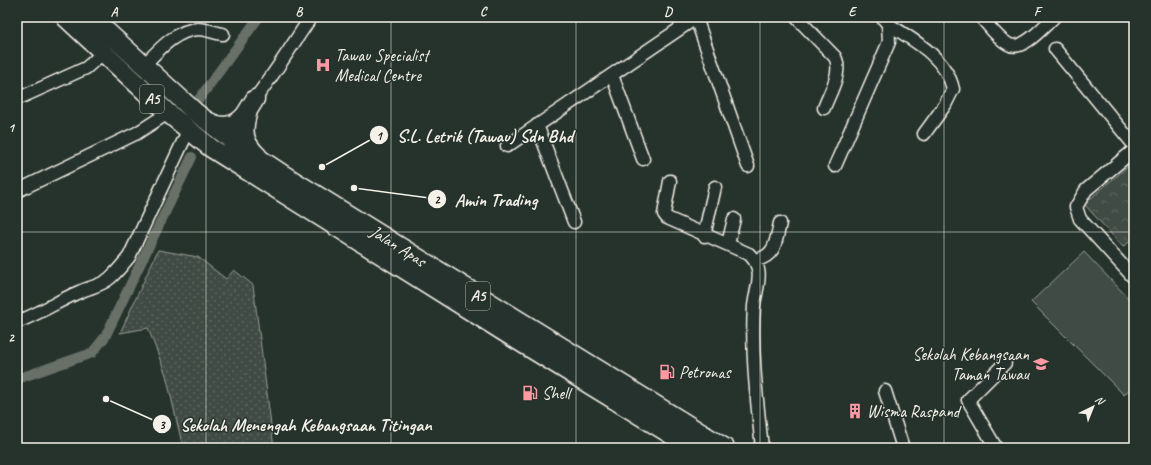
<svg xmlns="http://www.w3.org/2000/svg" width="1151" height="465" font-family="Caveat,sans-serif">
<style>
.grass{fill:url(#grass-dots);stroke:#9a9e96}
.park{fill:url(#park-crowns);stroke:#9a9e96}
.garden{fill:#414b45;stroke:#9a9e96}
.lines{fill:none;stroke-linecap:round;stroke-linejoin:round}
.canal{stroke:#676f68;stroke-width:10}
.minor-casing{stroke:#f4f1e8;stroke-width:15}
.highway-casing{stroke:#f4f1e8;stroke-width:21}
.minor{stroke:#26332d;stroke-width:12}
.highway{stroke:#26332d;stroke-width:18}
.grid{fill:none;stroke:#f4f1e8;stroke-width:1;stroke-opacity:0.55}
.labels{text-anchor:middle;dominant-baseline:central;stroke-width:3;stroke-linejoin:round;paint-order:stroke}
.shield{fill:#26332d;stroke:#b6b8b0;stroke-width:1}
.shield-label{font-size:16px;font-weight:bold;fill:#f4f1e8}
.poi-label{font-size:17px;fill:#f4f1e8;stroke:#26332d;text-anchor:start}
.street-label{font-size:17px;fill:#f4f1e8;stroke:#26332d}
.leader{fill:none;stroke:#f4f1e8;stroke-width:1.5}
.callout-dot{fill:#f4f1e8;stroke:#26332d;stroke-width:1.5}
.mark-label{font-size:12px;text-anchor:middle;font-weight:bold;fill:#111}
.callout-label{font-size:18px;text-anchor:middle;font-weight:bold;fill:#f4f1e8;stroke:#26332d;stroke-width:3;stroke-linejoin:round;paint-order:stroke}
.neatline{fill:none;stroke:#f4f1e8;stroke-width:1.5}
.grid-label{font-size:13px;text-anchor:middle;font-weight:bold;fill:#f4f1e8}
</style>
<defs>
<pattern id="grass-dots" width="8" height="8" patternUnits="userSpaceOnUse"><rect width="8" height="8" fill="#414b45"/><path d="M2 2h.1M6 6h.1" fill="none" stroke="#5d6560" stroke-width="1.8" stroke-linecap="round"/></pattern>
<pattern id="park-crowns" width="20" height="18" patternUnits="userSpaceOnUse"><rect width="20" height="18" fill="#414b45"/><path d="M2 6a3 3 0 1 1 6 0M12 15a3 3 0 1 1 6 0" fill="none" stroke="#5d6560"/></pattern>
</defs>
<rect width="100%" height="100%" fill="#26332d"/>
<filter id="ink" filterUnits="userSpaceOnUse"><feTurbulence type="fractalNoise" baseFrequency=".025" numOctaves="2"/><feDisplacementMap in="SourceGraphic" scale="8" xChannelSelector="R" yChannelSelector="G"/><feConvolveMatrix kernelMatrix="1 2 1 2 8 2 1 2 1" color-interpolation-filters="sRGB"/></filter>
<g filter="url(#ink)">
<path class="grass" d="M158,250L198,257L226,279L234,270L253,285L274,448H183L166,375L148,328L120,333Z"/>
<path class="park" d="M1134,161V238L1123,247L1084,204Z"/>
<path class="garden" d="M1084,252L1134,304V384L1124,395L1031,302Z"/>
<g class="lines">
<path class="canal" d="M199,99L259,17
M17,379L92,353L105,337L192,157"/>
<g class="minor-casing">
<path id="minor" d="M796,17L835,57C843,72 829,94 824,108
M981,17C989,26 997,38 1008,44C1022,53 1044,26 1054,17
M696,18L748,166
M888,24C913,40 946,57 953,89L945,105L924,134
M1055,49L1134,145
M144,65C158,51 175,30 198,29C206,29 215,33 223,34
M612,75L643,159
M17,99L86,68L103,53
M250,115C245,132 247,142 260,154
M210,119C217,123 226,124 233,121C251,113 297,37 311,17
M537,125L574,222
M507,146L697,17
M1134,150L1086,190L1076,207L1080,219L1134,278
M835,166L889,42L888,24L882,17
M670,181L664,214L667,218L749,254C766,270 756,287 754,306C751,353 757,401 762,448
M17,191L137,133L168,113
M704,236L715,187
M728,244L734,219
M756,260C776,256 776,240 780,223
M17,322C39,314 58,301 79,292C90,287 101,286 110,278C117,272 123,264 129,257L188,131
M885,391L903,448
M996,448L968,400L1005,363"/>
</g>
<g class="highway-casing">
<path id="highway" d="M65,17L168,113L211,148L512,337L693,448
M91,17L194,111L234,142L284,175L725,448
M235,153C232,132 245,116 255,99"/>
</g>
<use href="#minor" class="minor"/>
<use href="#highway" class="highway"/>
</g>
</g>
<path class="grid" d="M206,17V448M391,17V448M576,17V448M760,17V448M944,17V448M17,232H1134"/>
<defs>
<g id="hospital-bare" transform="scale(1.2)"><path d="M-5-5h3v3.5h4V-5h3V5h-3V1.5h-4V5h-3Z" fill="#ff9aa2" stroke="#26332d" stroke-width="2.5" paint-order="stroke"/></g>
<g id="school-bare" transform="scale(1.2)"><path d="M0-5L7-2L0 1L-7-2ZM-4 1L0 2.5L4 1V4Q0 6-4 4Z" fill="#ff9aa2" stroke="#26332d" stroke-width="2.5" paint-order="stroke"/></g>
<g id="fuel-bare" transform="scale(1.2)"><path d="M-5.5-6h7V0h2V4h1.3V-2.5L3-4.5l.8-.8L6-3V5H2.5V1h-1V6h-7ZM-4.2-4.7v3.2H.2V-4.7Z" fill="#ff9aa2" stroke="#26332d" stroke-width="2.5" paint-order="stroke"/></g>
<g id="building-bare" transform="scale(1.2)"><path d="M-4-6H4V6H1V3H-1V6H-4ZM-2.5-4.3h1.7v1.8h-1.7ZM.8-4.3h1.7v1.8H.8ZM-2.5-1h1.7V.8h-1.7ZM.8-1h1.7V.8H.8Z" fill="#ff9aa2" stroke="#26332d" stroke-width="2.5" paint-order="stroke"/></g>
</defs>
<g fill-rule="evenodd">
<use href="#hospital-bare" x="323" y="65"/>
<use href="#school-bare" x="1041" y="364"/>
<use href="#fuel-bare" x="667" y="372"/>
<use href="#fuel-bare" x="530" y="393"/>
<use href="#building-bare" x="855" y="411"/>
</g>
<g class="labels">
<g class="shield">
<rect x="140" y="85" width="24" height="28" rx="3"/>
<rect x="466" y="282" width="24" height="28" rx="3"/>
</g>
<g class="shield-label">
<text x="152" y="99">A5</text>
<text x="478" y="296">A5</text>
</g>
<g class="poi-label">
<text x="335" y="55">Tawau Specialist<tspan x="335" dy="20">Medical Centre</tspan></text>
<text x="1029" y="354" text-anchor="end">Sekolah Kebangsaan<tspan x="1029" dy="20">Taman Tawau</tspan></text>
<text x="679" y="372">Petronas</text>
<text x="542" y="393">Shell</text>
<text x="867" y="411">Wisma Raspand</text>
</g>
<g class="street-label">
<text transform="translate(398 246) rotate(32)">Jalan Apas</text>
</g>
</g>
<path class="leader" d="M322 167L379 135M354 188L437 199M106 399L162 424"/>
<g class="callout-dot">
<circle cx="322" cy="167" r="4"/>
<circle cx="354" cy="188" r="4"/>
<circle cx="106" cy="399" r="4"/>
<circle cx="379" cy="135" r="10"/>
<circle cx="437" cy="199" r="10"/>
<circle cx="162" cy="424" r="10"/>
</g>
<g class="mark-label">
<text x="379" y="140">1</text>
<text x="437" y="204">2</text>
<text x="162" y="429">3</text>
</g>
<g class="callout-label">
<text x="485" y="142">S.L. Letrik (Tawau) Sdn Bhd</text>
<text x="496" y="206">Amin Trading</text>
<text x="306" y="431">Sekolah Menengah Kebangsaan Titingan</text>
</g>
<rect width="1151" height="465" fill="none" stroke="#26332d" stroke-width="44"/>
<g transform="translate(1093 407) rotate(43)" stroke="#26332d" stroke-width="3" paint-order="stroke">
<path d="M0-3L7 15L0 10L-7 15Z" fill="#f4f1e8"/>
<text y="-6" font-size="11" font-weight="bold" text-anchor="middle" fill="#f4f1e8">N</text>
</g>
<rect x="22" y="22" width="1107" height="421" class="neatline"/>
<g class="grid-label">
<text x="114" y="16">A</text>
<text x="299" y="16">B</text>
<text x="483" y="16">C</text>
<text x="668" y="16">D</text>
<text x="852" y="16">E</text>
<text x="1037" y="16">F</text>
<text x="11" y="132">1</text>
<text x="11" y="342">2</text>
</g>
</svg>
